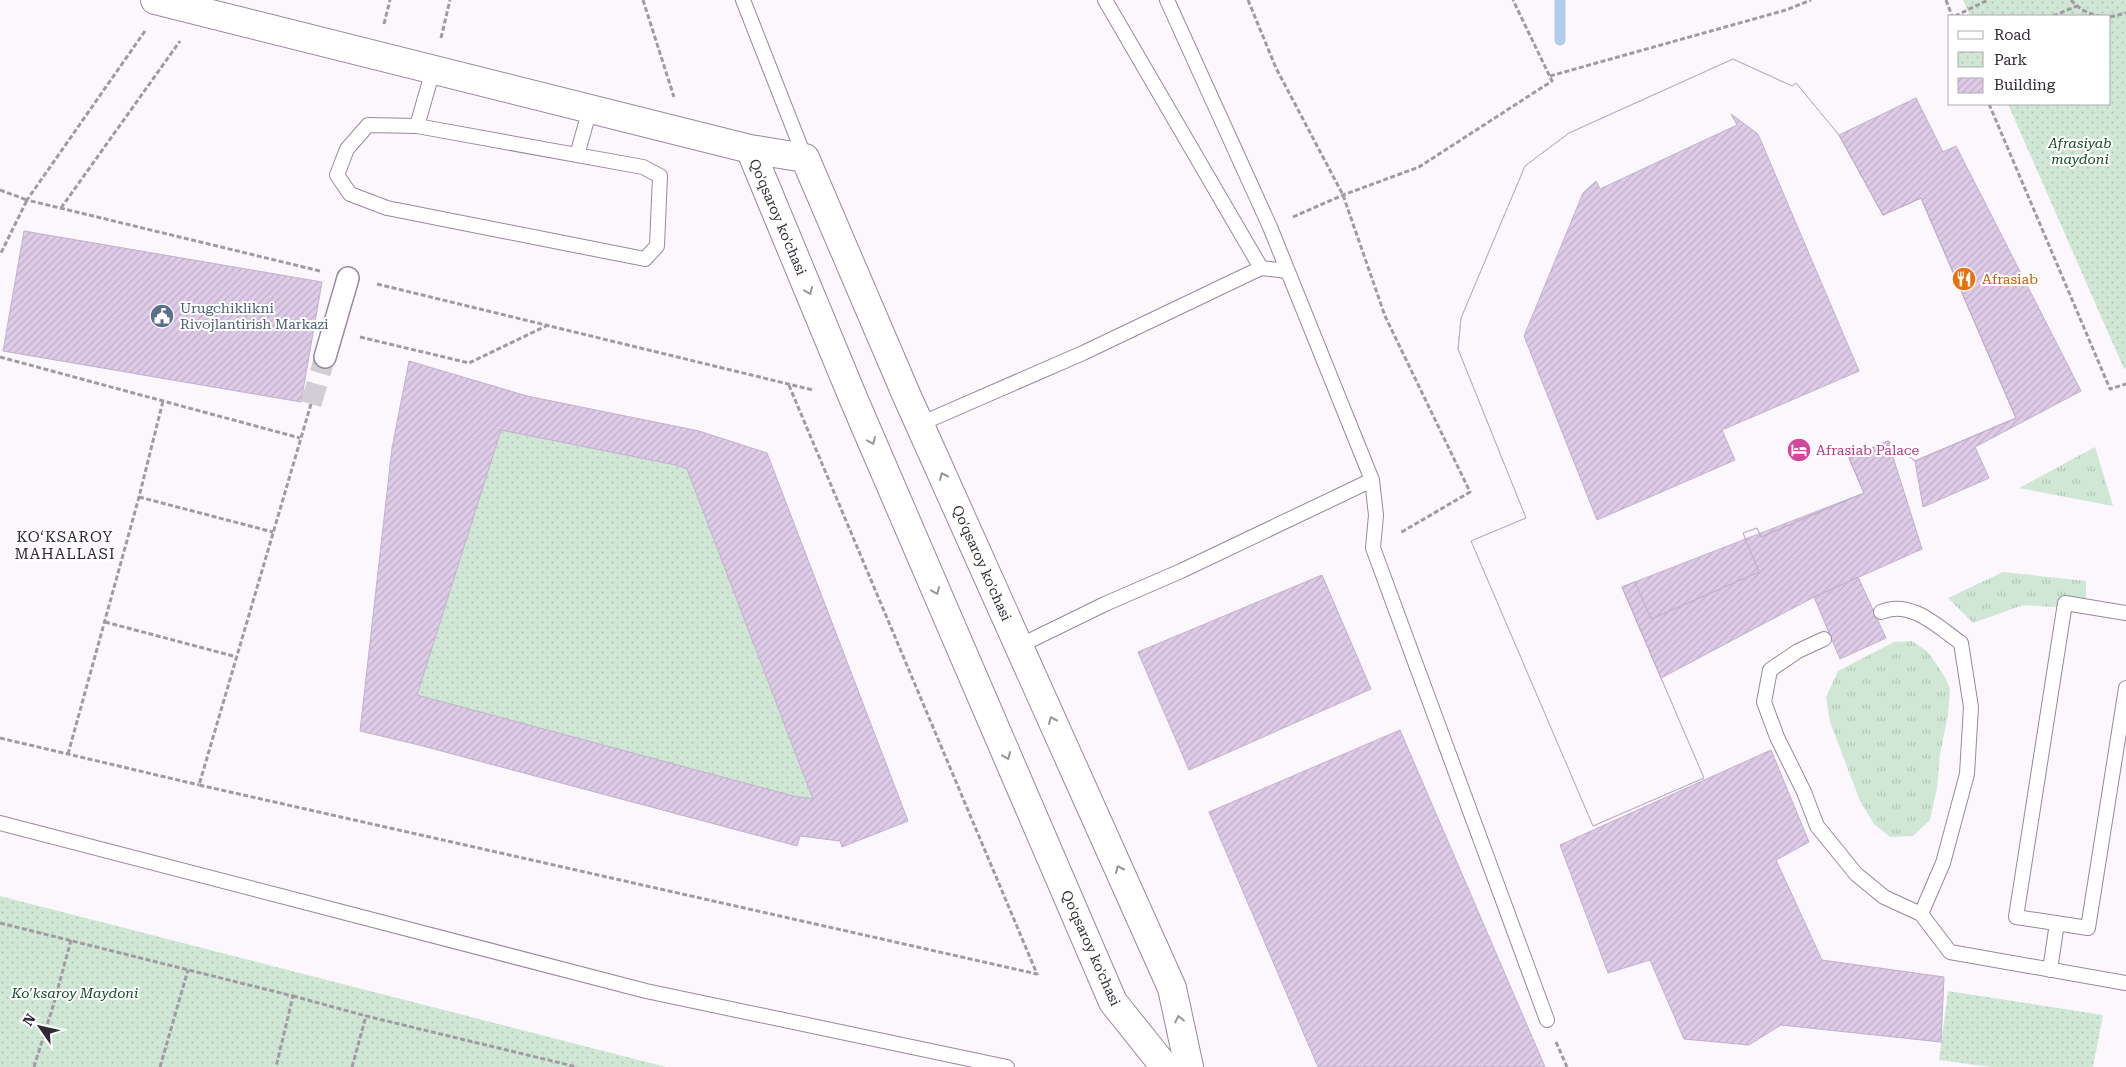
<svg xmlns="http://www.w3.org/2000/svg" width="2126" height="1067" font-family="'Roboto Serif',serif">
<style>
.grass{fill:url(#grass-tufts)}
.park{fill:url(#park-dots)}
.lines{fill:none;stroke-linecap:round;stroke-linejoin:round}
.stream{stroke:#b2cdeb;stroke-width:11}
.building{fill:url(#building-hatch);stroke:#c2b0cc;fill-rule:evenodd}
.pedestrian-tunnel{stroke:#d3ced5;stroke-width:21;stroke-dasharray:21 11;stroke-linecap:butt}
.service-casing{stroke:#9887a1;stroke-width:16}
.pedestrian-casing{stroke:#9887a1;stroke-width:24}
.minor-casing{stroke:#9887a1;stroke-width:30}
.path{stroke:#a09ba3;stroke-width:3;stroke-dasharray:5 2.5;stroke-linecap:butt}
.service{stroke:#fff;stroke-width:14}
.pedestrian{stroke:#fff;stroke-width:21}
.minor{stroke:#fff;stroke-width:28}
.oneway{stroke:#98959a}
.labels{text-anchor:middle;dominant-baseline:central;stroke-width:4;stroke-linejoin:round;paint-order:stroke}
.park-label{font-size:14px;font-style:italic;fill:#134b29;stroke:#fff}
.street-label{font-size:14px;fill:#322b36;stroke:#fff}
.food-label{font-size:14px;fill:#c56008;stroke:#fff;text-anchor:start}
.service-label{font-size:14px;fill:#4e5e75;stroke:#fff;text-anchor:start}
.hotel-label{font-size:14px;fill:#b23c85;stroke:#fff;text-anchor:start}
.neighbourhood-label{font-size:15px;letter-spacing:1px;fill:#322b36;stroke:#fff}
</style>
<defs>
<pattern id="grass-tufts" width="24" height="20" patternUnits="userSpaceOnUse" patternTransform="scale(1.25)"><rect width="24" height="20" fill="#d0e7d5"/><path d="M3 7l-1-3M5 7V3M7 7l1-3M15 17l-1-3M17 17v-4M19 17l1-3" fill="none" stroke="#b3c6b7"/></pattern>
<pattern id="park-dots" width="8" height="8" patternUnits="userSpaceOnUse" patternTransform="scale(1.25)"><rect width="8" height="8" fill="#d0e7d5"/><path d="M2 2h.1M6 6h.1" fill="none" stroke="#b3c6b7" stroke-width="1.8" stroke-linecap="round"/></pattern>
<pattern id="building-hatch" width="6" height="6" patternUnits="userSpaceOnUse" patternTransform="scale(1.25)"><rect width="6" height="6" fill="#decbe8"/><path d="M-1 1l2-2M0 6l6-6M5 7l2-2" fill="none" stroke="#bfaec8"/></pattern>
</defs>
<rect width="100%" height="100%" fill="#fbf7fd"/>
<path class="grass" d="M2095,447L2113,506L2019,488Z
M2003,572L2086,581V609L2023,605L1973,623L1948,598Z
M1912,641L1928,652L1945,677L1950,689L1948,715L1940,754L1937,788L1930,820L1913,836L1890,837L1874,824L1860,801L1830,722L1826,697L1838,671L1894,642Z"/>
<path class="park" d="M1963,0H2126V368L2124,369L2008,104H2110V16H1970Z
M501,430L676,465L687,469L813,799L793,796L417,695Z
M0,896L666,1067H0Z
M1948,991L2103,1015L2093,1067H1990L1939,1060Z"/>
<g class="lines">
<path class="stream" d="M1560,40V0"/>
</g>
<path class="building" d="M1733,59L1792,86L1796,83L1839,135L1883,215L1921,198L2016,418L1915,461L1888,441L1849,458L1864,493L1761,537L1757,528L1743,533L1759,572L1651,619L1635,582L1622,587L1704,778L1593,826L1471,541L1526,518L1458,349L1461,318L1525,166L1569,133ZM1731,114L1758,134L1859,371L1722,430L1735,460L1597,520L1524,336L1583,193L1596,181L1600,189L1737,125Z
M1733,59L1792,86L1796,83L1839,135L1883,215L1921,198L2016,418L1915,461L1888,441L1849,458L1864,493L1761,537L1757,528L1743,533L1759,572L1651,619L1635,582L1622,587L1704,778L1593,826L1471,541L1526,518L1458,349L1461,318L1525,166L1569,133Z
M1916,98L1943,152L1956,146L2081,391L1975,447L1989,478L1923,507L1915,461L2016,418L1921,198L1883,215L1839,135Z
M24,231L322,282L301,402L3,351Z
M409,361L527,396L699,431L767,453L908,821L842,847L840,841L800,836L797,846L419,745L360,731L392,448ZM501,430L676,465L687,469L813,799L793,796L417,695Z
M1888,441L1922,549L1814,597L1661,678L1622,587L1864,493L1849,458Z
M1322,575L1371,689L1189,770L1138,652Z
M1858,577L1886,638L1840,659L1814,597Z
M1400,730L1545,1067H1318L1209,812Z
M1771,750L1809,842L1776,860L1822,960L1944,977L1941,1042L1781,1025L1749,1045L1684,1039L1650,960L1608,973L1560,845Z"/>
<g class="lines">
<path class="pedestrian-tunnel" d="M311,404L325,357"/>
<g class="service-casing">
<path id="service" d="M743,0L805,158
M1105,0L1261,268
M368,125L417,126L643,167L660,176L657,246L645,259L387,208L350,194L337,175L347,149Z
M417,126L433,70
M577,155L590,109
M920,424L1083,353L1261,268L1287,271
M1372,480L1376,515L1373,548L1547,1020
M1881,612C1911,599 1938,627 1961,643L1971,707L1967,774L1943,863L1921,914L1950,952L2126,983
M2126,613L2065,603L2016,917L2088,928L2126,688
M1824,639L1798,651L1770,670L1764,702L1777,737L1804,792L1817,826L1856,874L1884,897L1921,914
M1019,646L1105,604L1181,571L1372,480L1270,227L1167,0
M0,823L646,991L1007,1067
M2050,970L2057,923"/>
</g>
<g class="pedestrian-casing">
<path id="pedestrian" d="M325,357L348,278"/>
</g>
<g class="minor-casing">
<path id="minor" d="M155,0L750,149L805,158L906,394L1172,988L1189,1067
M750,149L854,400L1113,1002L1165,1067"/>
</g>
<path class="path" d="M643,0L674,97
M1248,0L1276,68L1343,195L1385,316L1470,492L1400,533
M1946,0L1952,16
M2071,0C2078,8 2089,15 2100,16
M1955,16L1988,0
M2053,16L2077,6
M2110,17L2126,13
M384,24L390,0
M145,31L27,200L320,271
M441,38L450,0
M1550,76L1786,10L1811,0
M1989,104L2110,389L2126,384
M0,190L27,200L0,255
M61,208L180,41
M1293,217L1343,195L1419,167L1552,81L1513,0
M377,284L813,390
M360,337L469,363L546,326
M0,357L300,438
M311,404L199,785L1037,974L788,383
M139,497L273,532
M105,622L237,657
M0,738L199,785
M68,754L139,497L163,401
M0,923L293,996L276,1067
M293,996L366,1016L577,1067
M1556,1042L1567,1067
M34,1067L54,1003L71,940
M160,1067L188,970
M352,1067L366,1016"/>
<use href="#service" class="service"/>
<use href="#pedestrian" class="pedestrian"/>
<use href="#minor" class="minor"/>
</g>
<defs><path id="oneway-chevron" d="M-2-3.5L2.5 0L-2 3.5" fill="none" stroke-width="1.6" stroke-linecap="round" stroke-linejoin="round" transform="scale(1.25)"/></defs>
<g class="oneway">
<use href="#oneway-chevron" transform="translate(809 291) rotate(67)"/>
<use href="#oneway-chevron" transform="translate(872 441) rotate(67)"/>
<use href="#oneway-chevron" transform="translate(943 476) rotate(-114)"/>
<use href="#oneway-chevron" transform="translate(936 591) rotate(67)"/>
<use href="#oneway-chevron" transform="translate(1052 720) rotate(-114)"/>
<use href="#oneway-chevron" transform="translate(1007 756) rotate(67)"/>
<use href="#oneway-chevron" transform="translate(1119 869) rotate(-114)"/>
<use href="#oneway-chevron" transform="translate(1179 1019) rotate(-102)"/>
</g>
<defs>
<g id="restaurant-disc" transform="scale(1.25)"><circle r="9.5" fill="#e8710a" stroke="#fff"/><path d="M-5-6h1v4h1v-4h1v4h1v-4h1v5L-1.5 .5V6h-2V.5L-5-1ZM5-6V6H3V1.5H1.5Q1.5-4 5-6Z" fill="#fff"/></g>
<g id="civic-disc" transform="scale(1.25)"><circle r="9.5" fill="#5c6f8a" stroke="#fff"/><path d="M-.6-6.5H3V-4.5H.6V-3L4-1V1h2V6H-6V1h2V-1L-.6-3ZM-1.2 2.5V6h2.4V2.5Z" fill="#fff"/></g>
<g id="hotel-disc" transform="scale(1.25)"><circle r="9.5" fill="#d1479c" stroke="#fff"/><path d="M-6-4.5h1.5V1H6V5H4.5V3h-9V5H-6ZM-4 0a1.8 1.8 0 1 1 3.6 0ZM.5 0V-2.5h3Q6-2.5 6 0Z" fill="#fff"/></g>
</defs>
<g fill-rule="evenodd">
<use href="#restaurant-disc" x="1964" y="279"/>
<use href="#civic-disc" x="162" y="316"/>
<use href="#hotel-disc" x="1799" y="450"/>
</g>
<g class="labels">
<g class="park-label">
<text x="2080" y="143">Afrasiyab<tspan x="2080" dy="16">maydoni</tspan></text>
<text x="75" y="993">Ko'ksaroy Maydoni</text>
</g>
<g class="street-label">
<text transform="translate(778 217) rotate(67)">Qo'qsaroy ko'chasi</text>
<text transform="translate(982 563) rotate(66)">Qo'qsaroy ko'chasi</text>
<text transform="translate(1091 948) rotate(66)">Qo'qsaroy ko'chasi</text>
</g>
<g class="food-label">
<text x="1982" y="279">Afrasiab</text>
</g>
<g class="service-label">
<text x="180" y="308">Urugchiklikni<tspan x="180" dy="16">Rivojlantirish Markazi</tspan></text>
</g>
<g class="hotel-label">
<text x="1816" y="450">Afrasiab Palace</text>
</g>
<g class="neighbourhood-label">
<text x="65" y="537">KO‘KSAROY<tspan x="65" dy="17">MAHALLASI</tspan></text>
</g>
</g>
<rect x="1948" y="15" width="162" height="90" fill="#ffffff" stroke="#adaaaf"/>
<rect x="1958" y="31" width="25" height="8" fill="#ffffff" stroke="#adaaaf"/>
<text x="1994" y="40" font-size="15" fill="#322b36">Road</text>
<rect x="1958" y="52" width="25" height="15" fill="url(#park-dots)" stroke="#adaaaf"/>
<text x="1994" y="65" font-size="15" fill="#322b36">Park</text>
<rect x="1958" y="78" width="25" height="15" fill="url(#building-hatch)" stroke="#adaaaf"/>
<text x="1994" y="90" font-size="15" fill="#322b36">Building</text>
<g transform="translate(40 1027) rotate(304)" stroke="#ffffff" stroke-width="4" paint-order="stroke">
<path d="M0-4L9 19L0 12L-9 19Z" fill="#322b36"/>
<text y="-8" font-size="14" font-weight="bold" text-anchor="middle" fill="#322b36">N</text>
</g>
</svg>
